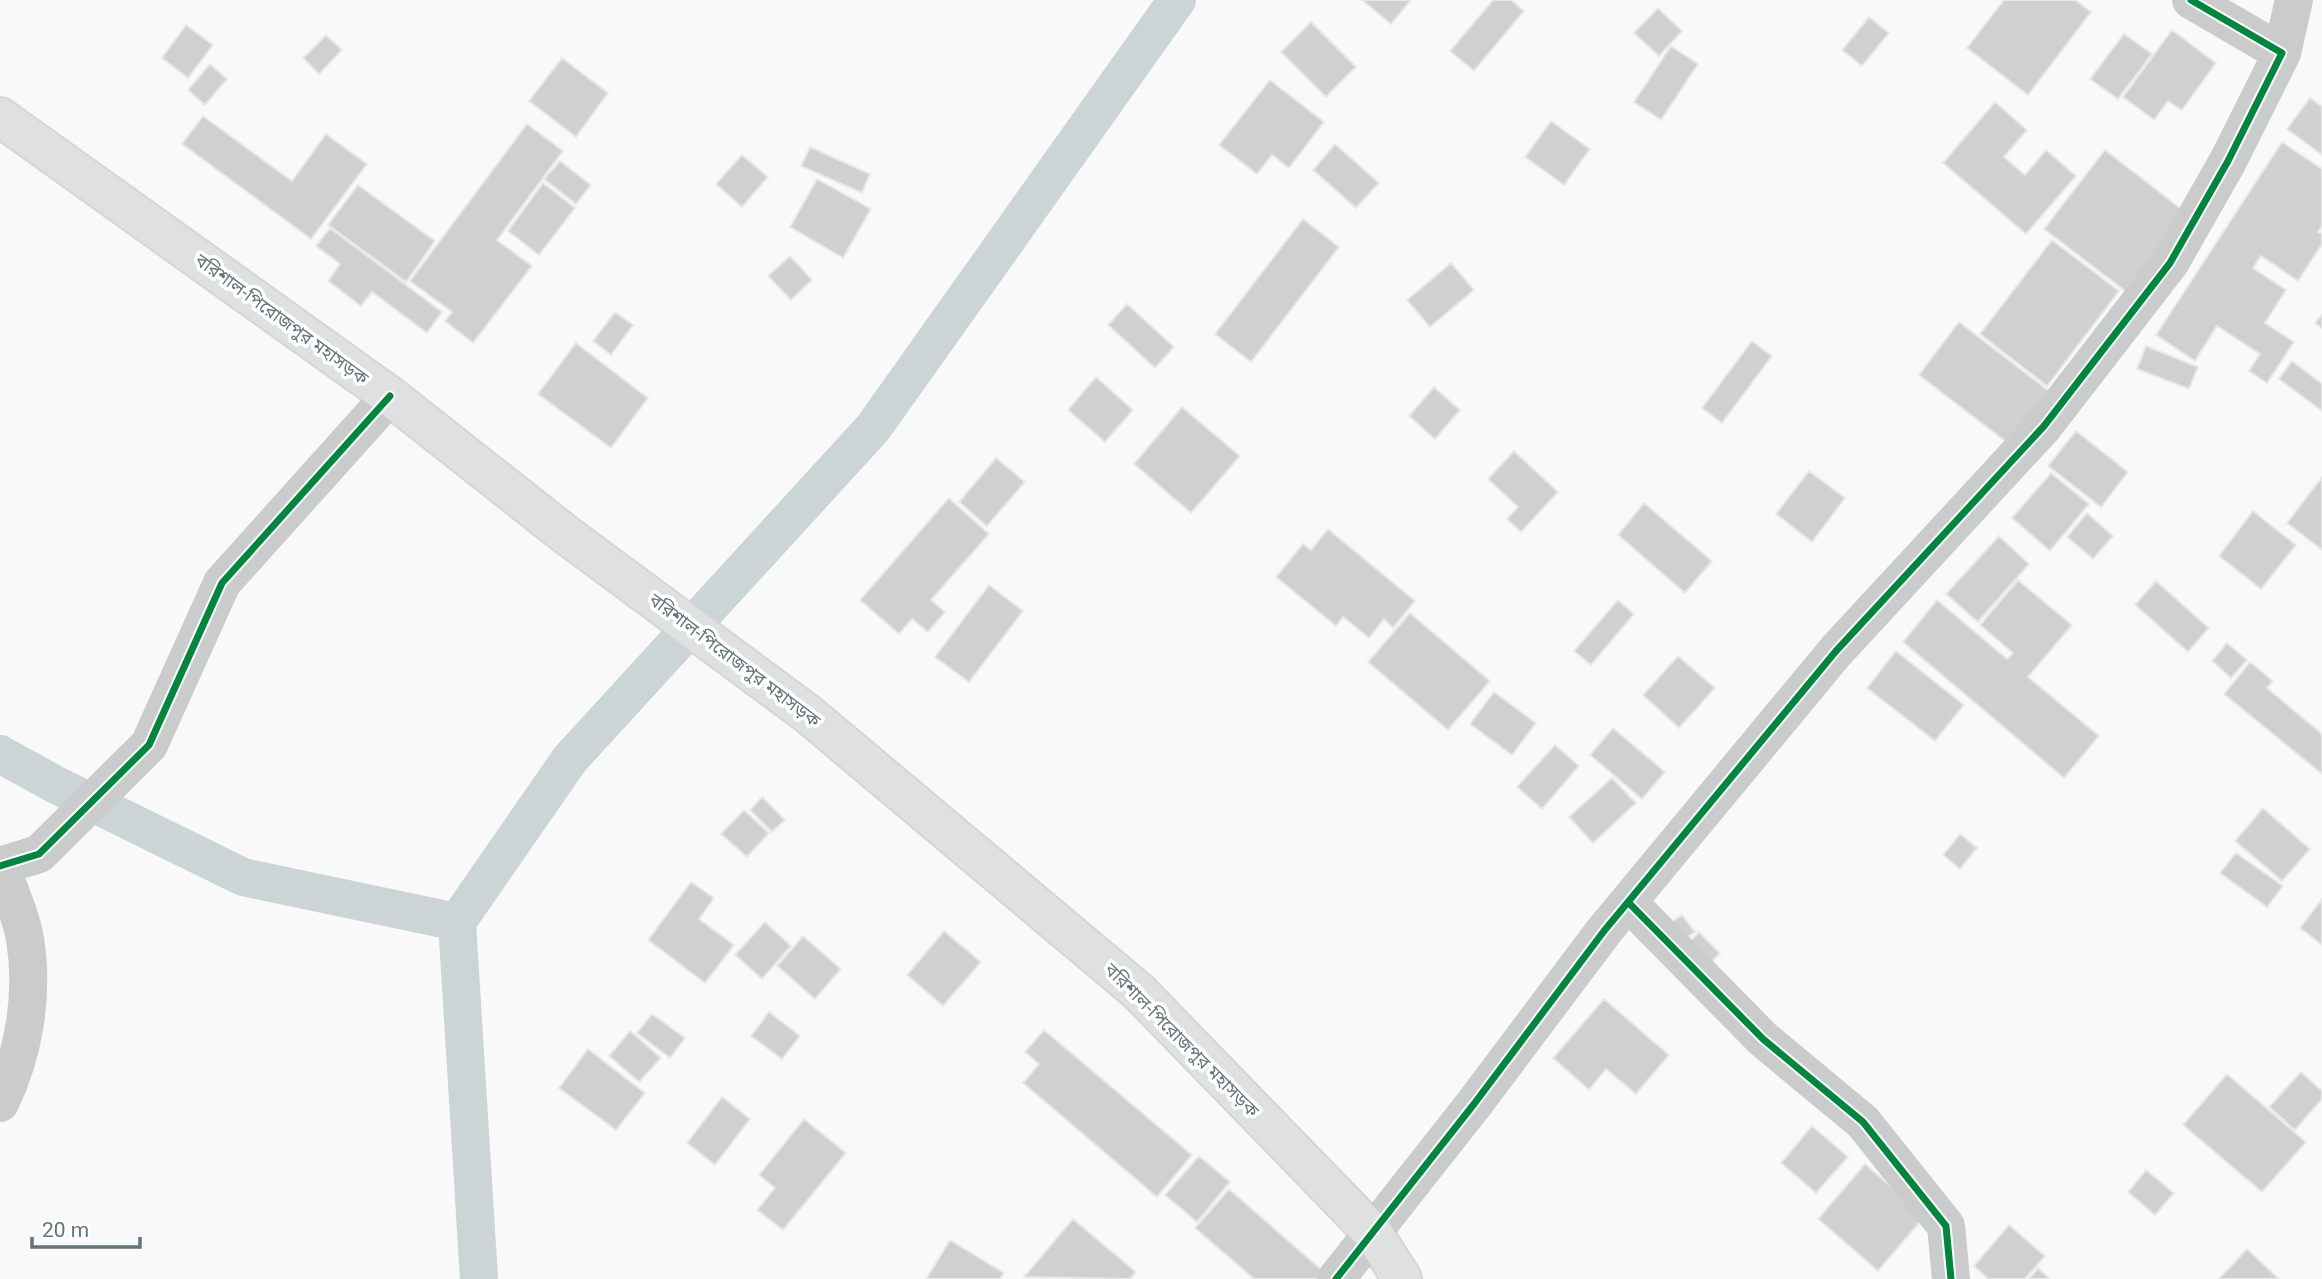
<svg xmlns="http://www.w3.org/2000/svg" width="2322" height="1279" font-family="Roboto,'Noto Sans Bengali',sans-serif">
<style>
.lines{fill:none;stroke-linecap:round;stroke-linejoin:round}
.canal{stroke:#cbd5d5;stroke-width:38}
.building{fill:#ced0d1;stroke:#e8e8e8;stroke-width:2}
.highway-casing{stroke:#d4d5d5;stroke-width:42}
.minor{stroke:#cacccc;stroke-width:38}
.highway{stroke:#dfe0e0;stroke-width:38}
.cycleway-casing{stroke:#fff;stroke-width:11}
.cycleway{stroke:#00873e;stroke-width:7}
.labels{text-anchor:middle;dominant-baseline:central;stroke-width:7;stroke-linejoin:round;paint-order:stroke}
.street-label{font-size:18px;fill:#63747a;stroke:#fff}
</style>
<rect width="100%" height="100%" fill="#f9f9f9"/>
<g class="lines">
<path class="canal" d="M0,754L56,785L243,877L457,922
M479,1279L457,922L570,759L873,428L1177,0"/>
</g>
<path class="building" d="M1362,0H1411L1391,24Z
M1493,0H1511L1524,11L1474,71L1450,51Z
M2004,0H2075L2091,12L2028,95L1967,48Z
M1658,8L1682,31L1659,56L1634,33Z
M1869,17L1889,33L1862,66L1842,50Z
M1311,22L1356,67L1326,97L1281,52Z
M186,25L213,45L188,78L162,58Z
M2172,30L2216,63L2182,110L2168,101L2154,120L2123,97Z
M2124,34L2152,54L2118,99L2090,79Z
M326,35L342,50L319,74L303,58Z
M1671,46L1698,64L1661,120L1634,102Z
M562,58L608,93L576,137L529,101Z
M210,64L227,79L205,105L188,90Z
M1270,80L1324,122L1289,168L1272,155L1257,174L1219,145Z
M2310,98L2322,107V155L2287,129Z
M1995,102L2027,130L2004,157L2025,175L2046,150L2076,176L2026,234L1943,163Z
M203,116L292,181L326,134L367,164L311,239L182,144Z
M1551,121L1590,149L1564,185L1525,157Z
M527,124L563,151L497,240L532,266L473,343L445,321L452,312L410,281Z
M2282,142L2322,169V226L2318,232L2322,234V244L2298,281L2261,256L2253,268L2286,290L2265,323L2294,342L2267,383L2249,371L2260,354L2217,326L2195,361L2156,335Z
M1335,144L1379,183L1356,208L1313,170Z
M810,147L870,174L862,193L801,166Z
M2105,150L2193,218L2133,297L2044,229Z
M742,155L768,177L742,207L716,184Z
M560,161L591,185L576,204L544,179Z
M817,179L871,209L843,258L790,227Z
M543,183L575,208L539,255L508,231Z
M358,185L435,241L406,282L328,225Z
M1303,219L1339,247L1251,362L1215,334Z
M330,228L442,312L427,333L372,292L361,306L328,281L340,264L316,246Z
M2052,240L2119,291L2047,386L1980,334Z
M790,256L812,280L791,300L768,276Z
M1451,263L1474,290L1430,327L1407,300Z
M1127,304L1174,347L1155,368L1108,325Z
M615,312L633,325L611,355L593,341Z
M2322,314V328L2315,323Z
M1959,322L2049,391L2009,444L1919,375Z
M1752,341L1772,356L1722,423L1702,408Z
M576,343L648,398L611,448L538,394Z
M2146,346L2198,367L2189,389L2137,369Z
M2292,361L2322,384V411L2279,379Z
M1096,377L1133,410L1105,442L1068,410Z
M1434,387L1460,410L1435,439L1409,416Z
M1182,407L1240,456L1191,513L1134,464Z
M2076,431L2128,472L2101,507L2048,466Z
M1514,451L1558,492L1521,532L1507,519L1518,507L1488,479Z
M996,458L1025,482L987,526L959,502Z
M1809,471L1845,498L1812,542L1776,514Z
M2051,473L2089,504L2050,551L2012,518Z
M2322,477V550L2287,523Z
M949,498L989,534L931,600L945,612L928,632L912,619L899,634L860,600Z
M1644,503L1712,561L1685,593L1618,535Z
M2253,511L2296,545L2261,589L2219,556Z
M2087,513L2113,536L2093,559L2067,537Z
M1328,529L1415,601L1393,628L1384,619L1369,638L1343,617L1336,626L1276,577L1303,544L1311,550Z
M1999,536L2029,564L1978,622L1946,594Z
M2018,580L2072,625L2028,677L2099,736L2064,778L1903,642L1937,600L2007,659L2013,653L1980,625Z
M2156,581L2209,628L2188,652L2135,605Z
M989,585L1023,611L969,682L935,657Z
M1618,600L1634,614L1591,665L1574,651Z
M1410,613L1490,681L1448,730L1368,662Z
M2227,643L2247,660L2231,678L2212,661Z
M1896,651L1964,705L1935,741L1867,688Z
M1678,656L1715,688L1679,728L1643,695Z
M2250,662L2273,681L2267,688L2322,734V774L2224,694Z
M1494,692L1536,723L1512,755L1470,724Z
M1613,728L1665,772L1642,799L1590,755Z
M1555,745L1579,766L1542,809L1517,787Z
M1612,778L1636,803L1593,843L1569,817Z
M762,797L785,820L772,832L750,810Z
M2263,808L2310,849L2282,881L2235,841Z
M744,810L769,833L747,857L721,834Z
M1960,834L1977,848L1960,869L1943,855Z
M2236,853L2283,886L2267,907L2220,873Z
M691,882L714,898L699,919L734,945L705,983L648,940Z
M2322,899V945L2300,928Z
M1682,915L1695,932L1679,943L1666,926Z
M765,922L791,946L762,979L735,955Z
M944,931L981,962L943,1006L907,975Z
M1699,932L1720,953L1706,968L1685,947Z
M803,936L841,969L815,999L777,966Z
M1604,999L1669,1055L1636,1094L1606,1069L1589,1090L1553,1058Z
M769,1012L800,1036L782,1059L751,1036Z
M652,1014L685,1038L670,1058L637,1033Z
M1044,1030L1192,1155L1157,1197L1023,1083L1039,1064L1025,1052Z
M630,1031L661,1058L639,1082L609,1056Z
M588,1049L645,1093L616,1130L559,1088Z
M2301,1072L2322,1091V1099L2295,1130L2269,1107Z
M2227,1074L2306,1142L2262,1192L2183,1125Z
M722,1097L750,1119L715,1165L687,1143Z
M804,1119L846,1153L783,1230L757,1210L775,1188L759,1175Z
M1812,1126L1848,1157L1816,1193L1781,1163Z
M1199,1156L1230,1182L1197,1222L1165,1195Z
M1865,1164L1925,1216L1878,1271L1818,1219Z
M2146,1170L2174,1193L2155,1215L2128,1192Z
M1229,1189L1324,1272L1318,1279H1254L1195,1228Z
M1073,1219L1136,1272L1130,1279L1024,1277Z
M2009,1225L2045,1256L2025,1279H1988L1974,1266Z
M950,1240L1004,1273L1000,1279H926Z
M2247,1249L2279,1279H2219Z
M2038,1268L2050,1279H2029Z"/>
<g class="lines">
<g class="highway-casing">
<path id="highway" d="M0,117L390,396L565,534L808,714L1139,992L1373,1233L1402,1279"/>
</g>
<path class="minor" d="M2282,53L2294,0
M0,866L39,854L149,745L222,583L390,396
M1628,902L1763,1039L1863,1122L1946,1226L1951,1279
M0,1103C24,1054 34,994 25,939C21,915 9,890 1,867
M1336,1279L1474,1104L1604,931L1836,651L2044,426L2170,263L2228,161L2282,53L2191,0"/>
<use href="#highway" class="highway"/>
<g class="cycleway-casing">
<path id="cycleway" d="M0,866L39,854L149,745L222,583L390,396
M1628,902L1763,1039L1863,1122L1946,1226L1951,1279
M1336,1279L1474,1104L1604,931L1836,651L2044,426L2170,263L2228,161L2282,53L2191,0"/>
</g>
<use href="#cycleway" class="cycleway"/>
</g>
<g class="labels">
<g class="street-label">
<text transform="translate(282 319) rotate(36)">বরিশাল-পিরোজপুর মহাসড়ক</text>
<text transform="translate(735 660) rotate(37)">বরিশাল-পিরোজপুর মহাসড়ক</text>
<text transform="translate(1182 1040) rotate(45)">বরিশাল-পিরোজপুর মহাসড়ক</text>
</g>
</g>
<path d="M32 1237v10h108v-10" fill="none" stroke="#63747a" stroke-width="3.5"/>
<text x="42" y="1237" font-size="21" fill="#63747a" stroke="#ffffff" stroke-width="5" paint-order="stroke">20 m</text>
</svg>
